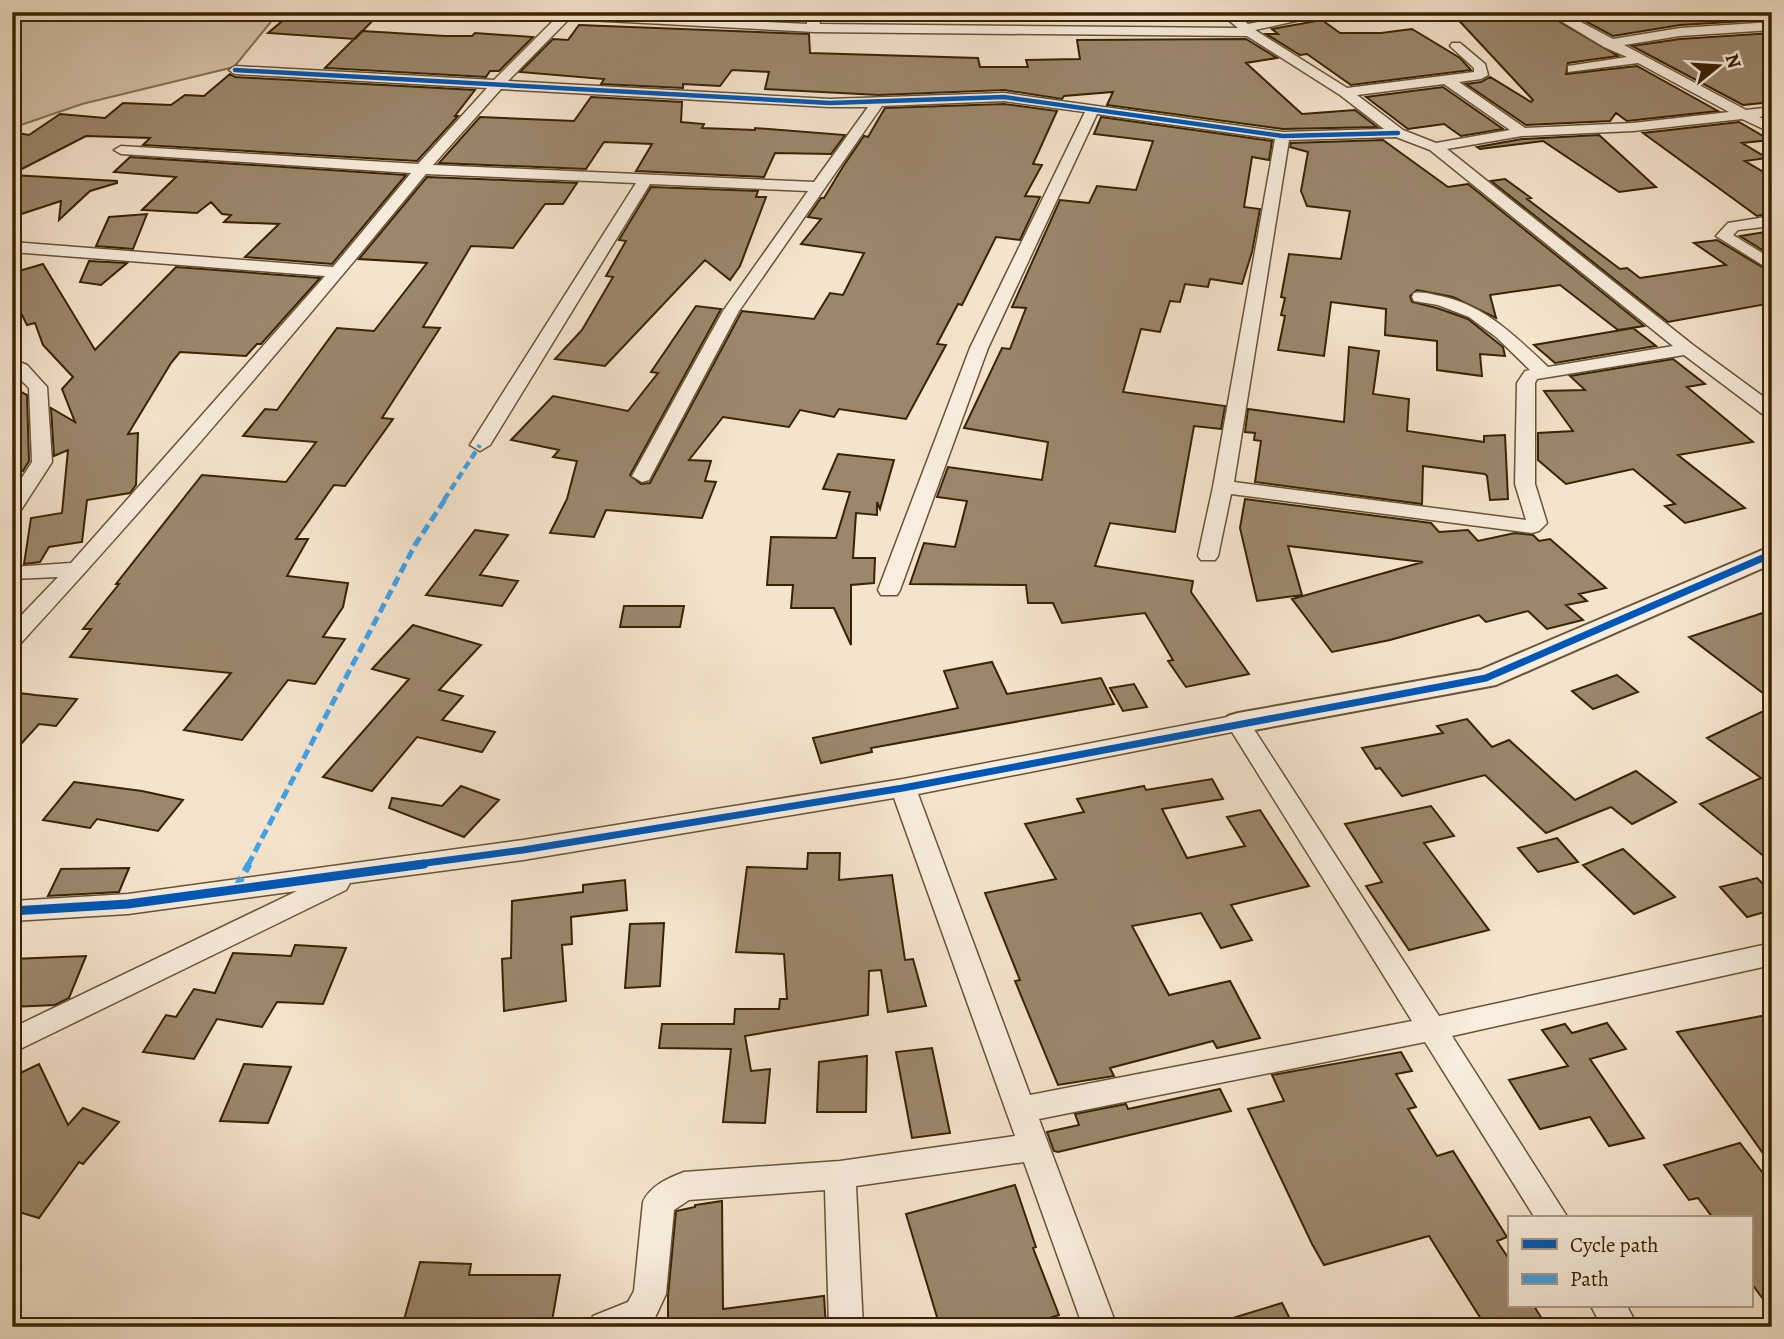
<svg xmlns="http://www.w3.org/2000/svg" width="1784" height="1339" font-family="Alegreya,serif">
<style>
.green{fill:#d5c3aa;stroke:#877356;stroke-width:2}
.building{fill:#9b876c;stroke:#392302;stroke-width:2}
.lines{fill:none;stroke-linecap:round;stroke-linejoin:round}
.minor-casing{stroke:#685335;stroke-width:3}
.tertiary-casing{stroke:#685335;stroke-width:4}
.minor{fill:#f8edde;fill-rule:evenodd}
.tertiary{fill:#f8edde;fill-rule:evenodd}
.quiet-far2{stroke:#3fa2e9;stroke-width:4.5;stroke-dasharray:8 4.5;stroke-linecap:butt}
.quiet-far1{stroke:#3fa2e9;stroke-width:5;stroke-dasharray:10 5;stroke-linecap:butt}
.quiet{stroke:#3fa2e9;stroke-width:7;stroke-dasharray:14 7;stroke-linecap:butt}
.cycleway-far2-casing{stroke:#f8edde;stroke-width:7}
.cycleway-far1-casing{stroke:#f8edde;stroke-width:11}
.cycleway-casing{stroke:#f8edde;stroke-width:13}
.cycleway-far2{stroke:#0057b8;stroke-width:4.5}
.cycleway-far1{stroke:#0057b8;stroke-width:7}
.cycleway{stroke:#0057b8;stroke-width:9}
</style>
<rect width="100%" height="100%" fill="#f5e4cd"/>
<filter id="stains"><feTurbulence type="fractalNoise" baseFrequency=".00286" numOctaves="4"/><feColorMatrix values="0 0 0 0 .2 0 0 0 0 .09 0 0 0 0 .02 0 0 0 .5 -.17"/></filter>
<radialGradient id="worn" r=".72"><stop offset=".6" stop-color="#630" stop-opacity="0"/><stop offset="1" stop-color="#630" stop-opacity=".3"/></radialGradient>
<path class="green" d="M12,12H279L234,67L82,104L12,128Z"/>
<path class="building" d="M293,12H381L355,39L268,33Z
M662,12H803L804,21L661,14Z
M1451,12H1543L1618,56L1568,63L1566,74L1637,66L1718,111L1627,121L1616,113L1610,121L1526,125L1466,84L1481,82L1490,77L1531,102L1533,100Z
M1568,12H1748L1746,21L1680,25L1613,36Z
M1322,20L1340,33H1381L1412,29L1460,58L1471,70L1351,85L1307,54L1300,55L1266,34H1278L1272,29Z
M579,25L809,34L810,53L978,58L980,67H1028L1026,60L1080,59L1077,40L1246,39L1277,58L1246,63L1302,114L1355,110L1377,127L1283,129L1107,105L1113,92L1064,96L1062,99L1004,90L879,95L765,89L769,72L732,70L720,86L683,84V88L601,84L604,79L520,72L553,39L568,40Z
M362,31L445,36H472L475,33L533,37L499,71H490L486,77L325,68Z
M1772,33V102L1743,105L1632,46L1680,39Z
M230,74L235,77L475,90L455,116H458L417,161L143,145L150,138L86,136L12,174V132L29,135L60,114L105,118L123,103L171,105L185,95L204,96Z
M1443,87L1503,129L1461,136L1444,124L1408,129L1366,97Z
M591,97L682,102L681,122L704,124L702,128L755,130V128L845,135L831,154L775,153L764,177L636,171L652,144L604,142L586,169L439,163L480,117L574,121Z
M1004,104L1057,111L1033,164L1042,165L1025,196L1040,197L1020,240L996,237L962,305L958,304L937,344L946,345L906,419L839,409L834,417L800,410L789,427L723,417L689,460L711,461L705,481L716,482L702,518L606,510L594,537L550,533L567,499L577,461L553,457L559,450L511,440L553,396L628,411L658,373L651,372L696,306L721,309L630,475L641,484L650,483L742,311L814,319L830,293L843,295L864,253L801,244L821,219L808,217L821,198H824L844,165L864,136L868,137L885,108Z
M1101,117L1272,141L1269,160L1252,157L1244,207L1260,209L1252,252L1242,284L1210,279L1208,287L1185,284L1180,302L1170,301L1160,332L1141,329L1123,392L1225,406L1221,429L1194,426L1175,532L1110,523L1095,566L1193,581L1191,592L1249,674L1186,687L1168,661L1173,660L1145,613L1062,623L1053,603H1028L1026,585L910,584L924,543L955,547L967,501L937,497L948,467L1042,480L1048,442L964,428L1002,348L1010,349L1026,308L1012,307L1060,200L1089,203L1097,186L1136,190L1153,141L1094,134Z
M1739,122L1770,140L1742,143L1767,158L1745,161L1772,177V213L1757,216L1643,133Z
M1599,135L1656,187L1619,192L1543,141L1480,149L1477,147L1522,139Z
M1383,140L1448,187L1468,184L1644,326L1618,330L1560,285L1490,295L1496,318L1453,297L1417,290L1410,296L1412,302L1437,308L1468,319L1503,347L1505,356L1480,354L1482,376L1437,370V341L1385,335L1386,309L1331,302L1324,356L1278,350L1285,316L1281,315L1285,298L1281,297L1289,254L1341,259L1350,211L1307,206L1301,191L1308,152L1290,147L1291,143Z
M130,157L406,175L332,264L245,257L279,224L224,222L231,215L222,214L211,202L197,213L142,210L176,177L114,172Z
M12,175L117,181V183L90,191L59,220L61,201L12,217Z
M427,177L577,183L563,204H545L513,248L471,246L423,327L440,328L382,418L393,419L345,486L334,485L296,539H308L287,576L348,583L343,607L323,637L345,639L315,684L288,680L242,740L184,730L231,673L70,657L91,629H83L119,584H116L202,475L286,482L316,442L243,436L265,409L277,410L337,328L374,331L427,263L359,259Z
M1505,179L1531,198L1527,199L1620,269L1627,268L1640,278L1726,265L1694,243L1717,240L1772,273V303L1668,322L1491,181Z
M651,187L758,191L756,197H766L740,266L730,280L705,260L605,366L555,359L582,330L613,277L606,276L626,241L619,240Z
M147,214L133,249L96,246L109,217Z
M1772,231V256L1740,236Z
M89,261L127,263L101,285L80,282Z
M43,264L95,350L176,267L320,278L261,344H257L246,356L180,352L171,363L128,434L138,433L136,485L130,493L87,500L82,542L49,547L40,562L24,564L31,518L62,513L68,450L54,456L51,408L75,422L62,389L73,377L43,345L35,323L27,325L19,309L12,312V273Z
M1633,328L1656,346L1555,363L1534,345Z
M1349,347L1379,351L1373,394L1409,399L1407,431L1484,442V436L1505,435L1508,499L1490,500L1487,476L1485,474L1423,466L1422,504L1255,482L1261,441L1254,440L1255,433L1245,432L1248,409L1344,422Z
M1673,359L1705,384L1687,387L1753,442L1678,455L1745,508L1685,523L1665,506L1675,504L1633,469L1566,484L1538,460V433L1573,431L1544,391L1585,390L1570,376Z
M12,387L27,395L29,461L23,471L12,476Z
M838,454L894,460L880,509L877,502V515L856,513L853,558H875L874,583L851,585V645L834,608H791L793,585H767L771,537L836,538L850,492L823,489Z
M1245,499L1431,523L1439,532L1468,530L1478,541L1515,533L1533,535L1539,541L1550,539L1606,588L1579,594L1587,601L1566,605L1583,620L1547,629L1528,611L1486,622L1479,615L1390,640L1332,652L1292,599L1423,562L1288,546L1302,595L1257,601L1240,528Z
M475,530L508,535L480,575L518,581L502,606L426,595Z
M624,606H684L680,627H620Z
M1772,610V700L1689,637Z
M413,625L481,645L439,690L463,696L442,720L495,732L482,752L417,737L372,791L323,777L409,679L372,669Z
M992,662L1007,694L1101,678L1114,704L871,748L872,752L821,763L813,738L958,708L944,671Z
M1617,675L1638,692L1593,709L1572,691Z
M1134,684L1147,707L1123,711L1110,688Z
M12,692L35,695L77,699L56,726L39,724L12,754Z
M1772,707V863L1700,804L1761,778L1707,738Z
M1467,719L1492,747L1509,740L1575,800L1636,771L1676,802L1632,824L1611,807L1546,833L1485,775L1402,796L1380,768L1376,769L1362,748L1443,733L1437,726Z
M1212,779L1223,799L1162,809L1187,858L1245,846L1227,817L1260,810L1309,886L1231,905L1252,940L1221,948L1201,913L1132,926L1169,995L1230,981L1260,1038L1217,1048L1213,1041L1110,1068L1114,1076L1058,1085L1015,981L1020,980L985,893L1056,879L1025,824L1084,812L1077,799L1144,786L1146,790Z
M74,782L142,791L183,800L158,831L97,819L90,828L43,820Z
M461,786L499,800L464,837L389,808L392,798L442,806Z
M1431,806L1454,836L1424,843L1489,930L1409,950L1366,886L1382,882L1345,824Z
M1557,838L1578,862L1538,872L1518,848Z
M1623,849L1675,897L1634,914L1583,865Z
M808,853H840L839,880L892,875L905,960L913,959L926,1006L888,1012L881,970L869,971L868,1015L745,1036L751,1071L770,1069L765,1123L723,1122L731,1049L659,1048L662,1024H734L735,1009H779L780,999H787L784,954L736,952L747,867L807,869Z
M129,868L119,892L48,896L61,869Z
M1757,878L1772,893V910L1747,917L1720,887Z
M625,880L627,910L571,917L572,944L562,945L566,1001L504,1011L502,959L511,958L512,901L583,892V885Z
M664,923L660,986L625,988L630,924Z
M295,945L346,948L323,1004L277,1002L262,1027L217,1019L194,1059L143,1052L166,1015L176,1017L194,989L215,993L233,953L291,956Z
M86,956L69,998L55,1005L12,1007V959Z
M1772,1014V1166L1677,1032Z
M1607,1023L1626,1049L1590,1059L1644,1138L1609,1146L1590,1117L1540,1129L1509,1080L1568,1066L1542,1030L1565,1024L1572,1033Z
M932,1048L950,1133L912,1138L896,1052Z
M1401,1052L1412,1071L1396,1074L1416,1107L1408,1109L1437,1156L1453,1151L1507,1237L1497,1241L1509,1259V1306H1534L1547,1327H1486L1429,1236L1324,1265L1312,1244L1248,1109L1284,1101L1272,1075Z
M867,1056L866,1112H817L819,1062Z
M39,1064L68,1125L83,1108L119,1122L83,1164L79,1162L39,1218L12,1210V1077Z
M244,1064L291,1067L268,1123L220,1121Z
M1220,1089L1231,1111L1058,1152L1054,1151L1047,1132L1079,1125L1075,1114L1126,1104L1128,1109Z
M1740,1143L1772,1185V1311L1751,1283V1218H1713L1698,1198L1689,1200L1664,1165Z
M1015,1185L1036,1247L1033,1248L1059,1315L1021,1327H940L906,1214Z
M722,1201L723,1309L824,1296L826,1327H668V1296L676,1211L695,1207V1205Z
M420,1262L471,1264L469,1275H560L551,1327H402Z
M1282,1303L1294,1327H1223V1321Z"/>
<g class="lines">
<g class="minor-casing">
<path id="minor" d="M498,12H579L807,24L806,12H818L820,24L1238,28L1219,12H1233L1248,24L1310,12H1337L1255,30L1347,88L1474,72V68L1450,46L1452,43H1460L1485,64L1488,75L1481,79L1459,82L1525,128L1633,123L1729,112L1638,63L1568,72V66L1627,57L1604,47L1546,12H1562L1613,39L1680,28L1772,22V30L1680,36L1624,45L1746,110L1772,107V115L1759,117L1772,123V133L1742,119L1633,131L1522,136L1447,149L1693,345L1772,403V418L1765,416L1684,355L1537,379L1535,383V484L1547,523L1539,531L1532,533L1231,494L1218,556L1215,560H1201L1198,556L1213,487L1275,139L1097,114L988,348L900,590L897,595H881L878,590L970,348L1085,112L1004,101L882,106L739,311L649,480L642,482L632,476L723,311L808,191L650,184L490,445L480,451L470,445L636,183L426,174C295,334 160,491 20,644L12,646V625L58,577L12,579V567L71,563L325,276L12,252V242L333,267L411,173L121,154L114,150L121,146L418,164L487,88L235,74L229,70L235,66L494,80L556,18L504,16ZM569,19L814,32L1247,36L1340,95L1384,129L1283,132L1004,93L830,99L508,81ZM1444,84L1510,130L1436,143L1403,130L1357,95ZM501,89L830,107H868L814,182L433,165ZM1396,137L1430,150L1673,346L1548,367C1514,335 1483,303 1435,295C1428,293 1422,292 1414,293L1412,297L1414,301L1438,305L1469,317L1496,337L1530,370L1525,371L1517,383L1515,484L1526,520L1234,482L1289,140Z
M1772,216V226L1738,230L1733,235L1772,259V271L1716,236L1728,223Z
M12,359L27,365L47,387L52,462L19,513L12,515V493L32,462L29,388L12,371Z
M1238,715L1246,717L1439,1016L1772,943V965L1452,1036L1568,1218H1535L1425,1042L1039,1119L1117,1327H1083L1024,1162L856,1186L863,1327H829L825,1190L689,1200L674,1210L666,1294L652,1324L646,1327H588L593,1316L628,1302L634,1291L643,1202C650,1186 668,1178 684,1172L840,1161L1015,1136L894,798L523,860L350,883L346,890L12,1053V1028L297,891L128,914L12,921V901L128,894L523,840L903,779ZM1232,732L1412,1021L1030,1095L918,794Z
M1591,1306H1627L1638,1327H1602Z"/>
</g>
<g class="tertiary-casing">
<path id="tertiary" d="M1772,546V564L1496,685L1238,733L1228,730L1223,723L1228,716L1238,713L1480,670Z"/>
</g>
<use href="#minor" class="minor"/>
<use href="#tertiary" class="tertiary"/>
<path class="quiet-far2" d="M444,500L480,445"/>
<path class="quiet-far1" d="M248,865L415,545L446,498"/>
<path class="quiet" d="M235,890L249,864"/>
<g class="cycleway-far2-casing">
<path id="cycleway-far2" d="M235,70L830,103L1004,97L1283,136L1398,133"/>
</g>
<g class="cycleway-far1-casing">
<path id="cycleway-far1" d="M411,865L523,850L903,788L1486,678L1772,554"/>
</g>
<g class="cycleway-casing">
<path id="cycleway" d="M12,911L128,904L424,864"/>
</g>
<use href="#cycleway-far2" class="cycleway-far2"/>
<use href="#cycleway-far1" class="cycleway-far1"/>
<use href="#cycleway" class="cycleway"/>
</g>
<rect width="1784" height="1339" fill="none" stroke="#f5e4cd" stroke-width="42"/>
<rect x="14" y="14" width="1756" height="1311" fill="none" stroke="#392302" stroke-width="3.5"/>
<rect x="21" y="21" width="1742" height="1297" fill="none" stroke="#392302" stroke-width="2"/>
<rect x="1508" y="1216" width="245" height="91" fill="#f8edde" stroke="#ac9c86" stroke-width="2"/>
<rect x="1522" y="1239" width="35" height="10" fill="#0057b8" stroke="#ac9c86" stroke-width="2"/>
<text x="1570" y="1252" font-size="21" fill="#392302">Cycle path</text>
<rect x="1522" y="1274" width="35" height="10" fill="#3fa2e9" stroke="#ac9c86" stroke-width="2"/>
<text x="1570" y="1286" font-size="21" fill="#392302">Path</text>
<g transform="translate(1718 66) rotate(72)" stroke="#f8edde" stroke-width="5" paint-order="stroke">
<path d="M0-5L12 26L0 18L-12 26Z" fill="#392302"/>
<text y="-10" font-size="19" font-weight="bold" text-anchor="middle" fill="#392302">N</text>
</g>
<rect width="100%" height="100%" filter="url(#stains)"/>
<rect width="100%" height="100%" fill="url(#worn)"/>
</svg>
